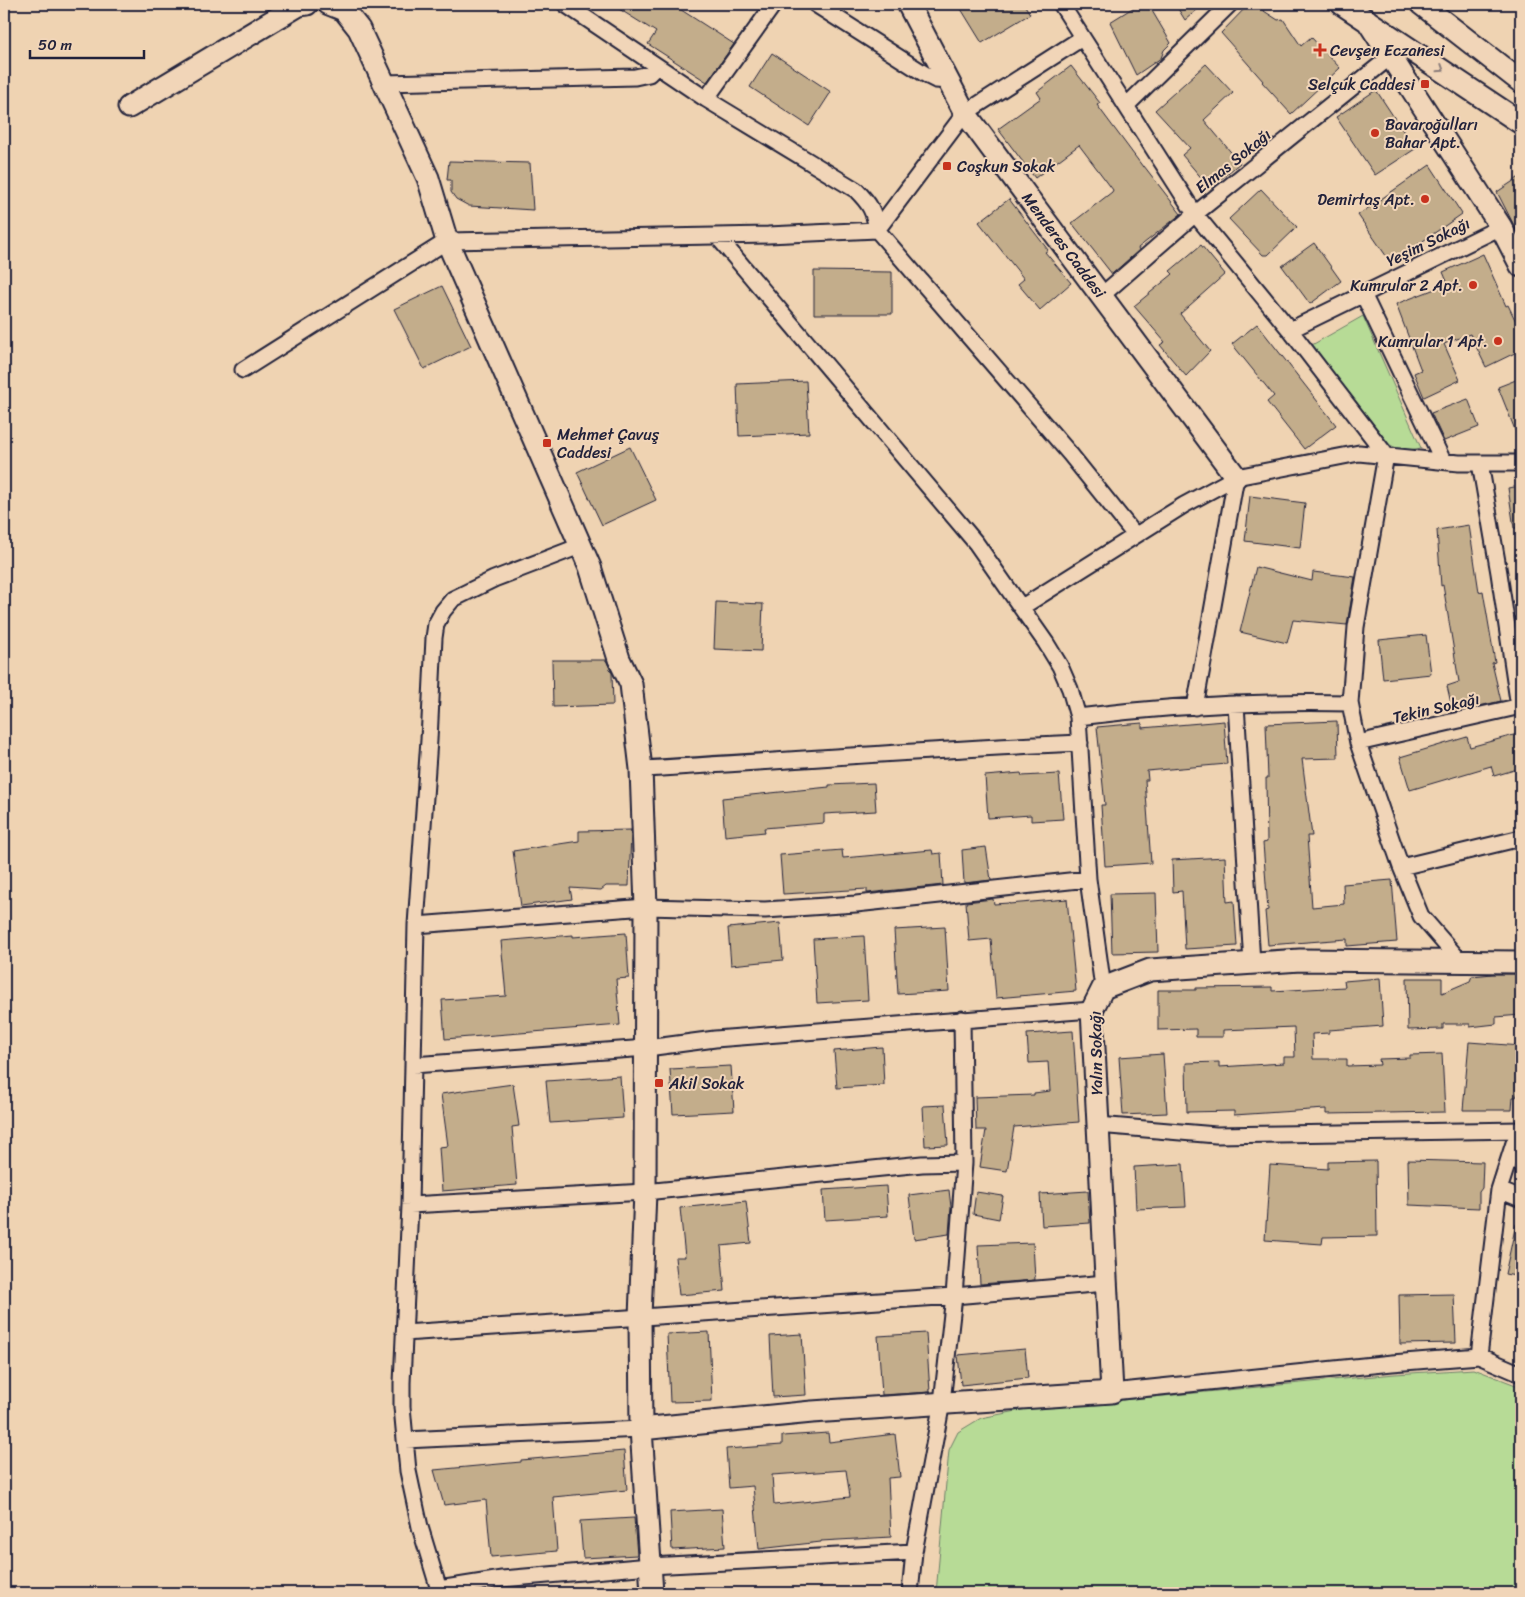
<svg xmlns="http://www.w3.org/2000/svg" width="1525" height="1597" font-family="Sriracha,sans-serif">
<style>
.green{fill:#b7db96;stroke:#6c7e68}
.building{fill:#c3ad8b;stroke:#22223b;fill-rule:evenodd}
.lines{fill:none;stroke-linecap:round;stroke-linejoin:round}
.street-casing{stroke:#22223b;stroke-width:19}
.secondary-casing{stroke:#22223b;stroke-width:25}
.street{stroke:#f1d5b8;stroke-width:15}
.secondary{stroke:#f1d5b8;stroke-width:21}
.oneway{stroke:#8a7c7a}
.poi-dot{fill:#c8321e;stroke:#f1d5b8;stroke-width:2}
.labels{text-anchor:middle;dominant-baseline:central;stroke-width:4;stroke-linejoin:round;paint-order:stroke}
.poi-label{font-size:16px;fill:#22223b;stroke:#f1d5b8;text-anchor:start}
.street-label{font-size:16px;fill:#22223b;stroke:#f1d5b8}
</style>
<rect width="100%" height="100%" fill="#efd3b2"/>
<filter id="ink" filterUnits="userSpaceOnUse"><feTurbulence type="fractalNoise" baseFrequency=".02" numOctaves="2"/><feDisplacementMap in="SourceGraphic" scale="10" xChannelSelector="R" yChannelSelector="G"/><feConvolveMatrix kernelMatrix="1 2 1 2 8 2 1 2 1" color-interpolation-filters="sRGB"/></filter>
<g filter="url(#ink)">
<path class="green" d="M1363,316L1421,448L1403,451L1390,445L1312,345Z
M1474,1369L1521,1387V1593H936L949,1450L958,1432L981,1418L1027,1409L1395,1374Z"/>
<path class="building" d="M611,4H672L734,44L707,82L648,44L656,32Z
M958,4H1024L1030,14L982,43Z
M1139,4H1148L1171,43L1164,50L1161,58L1136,75L1110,22Z
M1175,4H1204L1185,20Z
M1249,4H1253L1278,20L1283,19L1301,46L1311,37L1340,68L1291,114L1262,82L1263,81L1221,33Z
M772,53L831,92L809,126L750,87Z
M1206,64L1233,93L1204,120L1240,163L1210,188L1182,155L1190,148L1155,110Z
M1071,66L1100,103L1097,105L1143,167L1144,166L1181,214L1138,248L1139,250L1112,274L1072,223L1112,192L1113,190L1079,145L1035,178L998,129L1041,98L1037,92Z
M1376,90L1415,149L1375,175L1336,117Z
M449,161L530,163L533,210L469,206L456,199L451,192V180H447Z
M1430,165L1462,214L1391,263L1358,215Z
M1521,176V239L1497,192Z
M1261,189L1297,227L1268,255H1263L1229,219Z
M1009,199L1048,250L1045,252L1071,283L1040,310L1018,284L1024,279L979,222Z
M1314,243L1341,281L1310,304L1282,266Z
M1201,245L1225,274L1180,314L1210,351L1186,376L1160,345L1165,342L1134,306L1173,274L1170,271Z
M1483,254L1506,306L1508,305L1521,332V350L1486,367L1470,334L1444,344L1460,380L1424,397L1414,373L1421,370L1396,304L1448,284L1443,272Z
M814,271L892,272V314H814Z
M442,286L471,346L424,369L394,309Z
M1257,324L1336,425L1304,449L1267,402L1274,396L1232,344Z
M1521,378V445L1498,387Z
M806,381L809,433L739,436L737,384Z
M1468,399L1479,427L1444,441L1431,413Z
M630,447L656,500L602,525L577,472Z
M1521,486V528H1514L1508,488Z
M1250,496L1305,503L1300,548L1245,541Z
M1469,525L1479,592L1483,591L1495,662L1492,663L1501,701L1453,712L1447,686L1459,682L1443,585L1441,586L1437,530Z
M1256,567L1312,581L1313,572L1355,577L1347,625L1293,620L1287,643L1240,632Z
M716,602L763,604L761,651L714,649Z
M1426,635L1431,674L1383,679L1379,640Z
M552,660H606L612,673L613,705L553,707Z
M1224,721L1227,764L1147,771L1148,780H1145L1151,863L1105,866L1101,805H1105L1097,727L1142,723V728Z
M1337,721L1338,758L1302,759L1312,836H1307L1312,907L1344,904L1343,884L1392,880L1397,942L1347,946V939L1268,945L1265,911L1268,910L1263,843L1267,842L1266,778H1268L1266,724Z
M1521,733V768L1494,776L1491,766L1410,790L1400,757L1467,737L1470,747Z
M1021,773L1022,776L1059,774L1063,819L1031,821V815L988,818L985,776Z
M874,783L876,811L824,814V823L764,828L765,832L725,836L722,798L829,787V785Z
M631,830L629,886H606L601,890L570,888L572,899L521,906L513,851L579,841V831Z
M986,847L991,880L964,883L962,850Z
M842,850L843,858L932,850L933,854L941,853L943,885L867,893V889L783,894L780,855Z
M1225,857L1227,902L1234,901L1237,946L1185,949L1182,891L1173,892L1172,860Z
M1156,893L1158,952L1112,953L1110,894Z
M993,899L994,904L1009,903V904L1067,899L1076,991L996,998L991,939L969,941L966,902Z
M780,923L783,960L731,965L728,928Z
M945,927L949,991L898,994L894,930Z
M626,933L629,978L616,979L620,1025L445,1039L442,1000L506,996L501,941L573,935V937Z
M864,936L868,1000L817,1003L813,939Z
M1493,974H1521V1015L1496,1017V1024L1470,1027V1024H1443V1029L1408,1030L1407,978H1442V993L1470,981L1472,976Z
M1380,978L1383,1026L1329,1030V1033L1312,1034L1313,1059H1347V1066L1380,1065L1379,1059L1410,1058V1055L1442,1054L1445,1112L1326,1114V1109L1234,1115V1111L1187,1112L1186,1063L1219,1062V1067L1284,1063V1057H1295L1294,1027L1223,1030V1037H1196V1029L1158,1030V990H1196V988L1272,987V991L1345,987L1344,981Z
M1073,1031L1079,1122L1014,1127L1007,1171L980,1167L986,1130H976L975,1097L1034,1095V1093L1050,1091L1048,1062L1029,1063L1027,1034Z
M1469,1042L1521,1046V1087L1516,1097H1513L1512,1110H1463Z
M882,1047L884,1085L837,1088L834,1051Z
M1163,1054L1167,1113L1123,1115L1119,1057Z
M731,1066L734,1111L673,1114L670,1069Z
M620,1076L623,1118L550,1123L546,1081Z
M513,1084L519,1126L512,1127L517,1185L442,1191L439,1147L448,1146L441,1094Z
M945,1105L948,1145L925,1146L923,1106Z
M1408,1160L1483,1162L1482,1188L1479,1192V1208L1409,1205Z
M1376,1161L1377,1236L1323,1237L1322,1244L1265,1240L1270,1165L1328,1169V1162Z
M1183,1164L1186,1207L1136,1209L1134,1167Z
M886,1186L888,1216L825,1220L823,1190Z
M949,1190L951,1207L949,1234L914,1239L909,1195Z
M1088,1191L1090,1223L1042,1226L1040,1194Z
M976,1192L1003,1196L999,1219L973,1214Z
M746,1201L751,1243L721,1246L725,1291L679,1295L675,1257H685L680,1208Z
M1516,1224L1521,1225V1277L1505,1274Z
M1033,1243L1035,1280L980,1284L978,1245Z
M1454,1294L1456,1343L1400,1344L1399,1295Z
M709,1332L712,1401L670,1402L667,1334Z
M926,1333L930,1392L882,1395L878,1336Z
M802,1334L806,1395L773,1397L770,1336Z
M1025,1349L1028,1378L961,1385L958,1355Z
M828,1433L829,1442L895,1434L900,1477L888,1478L891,1537L821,1541V1542L759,1549L753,1486L729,1488L726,1449L782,1445V1436ZM846,1470L850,1497L774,1505L772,1475Z
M624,1451L627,1490L553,1497L557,1551L491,1557L486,1500L444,1505L434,1470L521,1462V1460Z
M722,1509L725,1547L672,1550L670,1512Z
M634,1518L637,1555L583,1558L580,1521Z"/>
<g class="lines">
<g class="street-casing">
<path id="street" d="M565,4L706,99L856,190C870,204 874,211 877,230L1070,454L1135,535
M815,4L928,76L936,80L949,81
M1061,4L1195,214L1290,330L1386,455L1356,627L1350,703L1358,743L1401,867L1421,916L1460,961
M384,83L635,77L649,74L657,66
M706,99L774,4
M1126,106L1230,4
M717,236L976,543L1046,643L1060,666L1070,689L1078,717L1088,879L1103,988
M1363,294L1443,461
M1101,296L1195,214L1390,57
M1290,330L1501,227
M243,370L447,241L768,235L877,230L965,113L1082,38
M1480,463L1499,573L1519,707
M1022,607L1184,505L1236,477
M1236,704L1252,963
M1195,707L1236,477L1359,453L1459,463H1521
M1078,717C1168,706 1259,701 1350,703
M1358,743L1521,706
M641,769C787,761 934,749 1080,743
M1401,867L1521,838
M416,925L646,907L765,910L856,904L1088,879
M413,1065L647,1048L715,1039L1092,1010
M1098,1125L1216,1135L1521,1130
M1499,1190L1521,1199
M410,1205L645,1192L922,1164L964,1163
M404,1333L954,1296L1106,1283
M1479,1356L1499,1190L1514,1143L1521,1130
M1112,1392L1392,1363L1479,1356L1521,1374
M405,1440L641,1429
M439,1589L502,1579L650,1566L914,1552
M440,1593L420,1527L408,1471L402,1407V1383L410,1205L416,925L429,740L434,638L436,624L443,611L453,599L494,579L580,546
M910,1593L914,1552L942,1402L954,1296L964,1163L962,1019"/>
</g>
<g class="secondary-casing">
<path id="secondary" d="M329,4L344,10L359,29L428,178L447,241L590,567L619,659L631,684L641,769L646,907L645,1192L640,1317L641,1429L652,1593
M908,4L965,113L1236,477
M1342,4L1521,123
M1421,4L1521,82
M1367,20L1501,227L1521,266
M129,107L299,5L307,4
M641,1429L812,1412L1112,1392L1092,1010L1103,988L1150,970L1300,960L1521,962"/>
</g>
<use href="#street" class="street"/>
<use href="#secondary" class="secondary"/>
</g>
<defs><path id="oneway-chevron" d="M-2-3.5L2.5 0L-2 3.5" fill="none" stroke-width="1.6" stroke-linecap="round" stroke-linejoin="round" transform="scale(1.25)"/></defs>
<use class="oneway" href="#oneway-chevron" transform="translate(1441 69) rotate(33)"/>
</g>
<g class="poi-dot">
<path d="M1317.5 42.5h5v5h5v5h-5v5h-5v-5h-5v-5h5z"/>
<rect x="1420" y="79" width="10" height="10" rx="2.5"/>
<circle cx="1375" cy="133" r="5"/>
<rect x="942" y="161" width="10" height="10" rx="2.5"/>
<circle cx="1425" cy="199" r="5"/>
<circle cx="1473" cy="285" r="5"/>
<circle cx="1498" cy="341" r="5"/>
<rect x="542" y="438" width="10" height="10" rx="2.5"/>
<rect x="654" y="1078" width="10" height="10" rx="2.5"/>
</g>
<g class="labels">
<g class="poi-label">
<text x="1330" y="50">Cevşen Eczanesi</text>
<text x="1415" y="84" text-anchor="end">Selçuk Caddesi</text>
<text x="1385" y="124">Bavaroğulları<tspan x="1385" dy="18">Bahar Apt.</tspan></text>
<text x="957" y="166">Coşkun Sokak</text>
<text x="1415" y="199" text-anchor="end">Demirtaş Apt.</text>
<text x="1463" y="285" text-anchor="end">Kumrular 2 Apt.</text>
<text x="1488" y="341" text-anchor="end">Kumrular 1 Apt.</text>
<text x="557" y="434">Mehmet Çavuş<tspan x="557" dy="18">Caddesi</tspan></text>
<text x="669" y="1083">Akil Sokak</text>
</g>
<g class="street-label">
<text transform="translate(1233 161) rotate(-39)">Elmas Sokağı</text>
<text transform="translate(1428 242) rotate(-26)">Yeşim Sokağı</text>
<text transform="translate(1064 245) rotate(53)">Menderes Caddesi</text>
<text transform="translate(1436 708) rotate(-13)">Tekin Sokağı</text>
<text transform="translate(1096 1053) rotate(-91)">Yalın Sokağı</text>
</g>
</g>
<rect width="1525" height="1597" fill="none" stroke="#f1d5b8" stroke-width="20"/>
<rect x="10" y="10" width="1505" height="1577" fill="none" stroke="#22223b" stroke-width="2" filter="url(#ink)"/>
<path d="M30 50v8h114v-8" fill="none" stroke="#22223b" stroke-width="2.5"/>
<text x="38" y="50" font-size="15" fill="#22223b" stroke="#f1d5b8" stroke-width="4" paint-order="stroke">50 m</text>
</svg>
